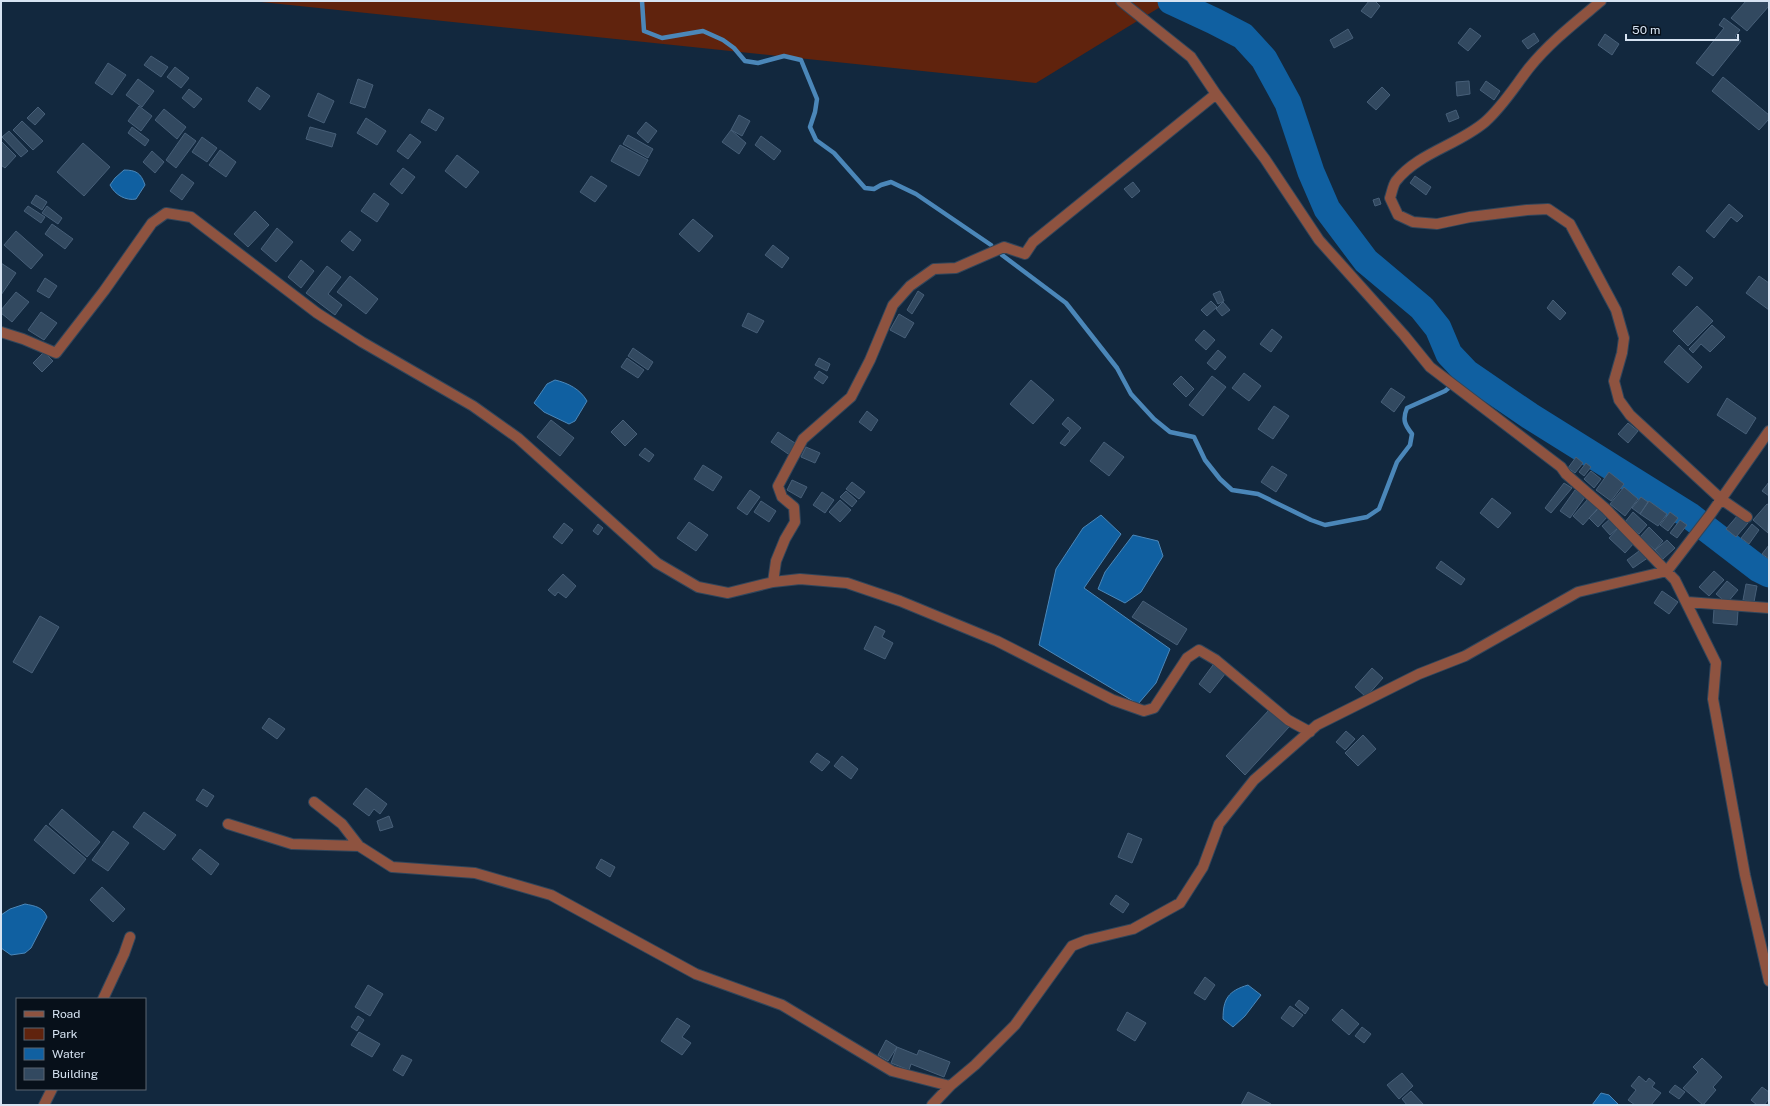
<svg xmlns="http://www.w3.org/2000/svg" width="1770" height="1106" font-family="'Public Sans',sans-serif">
<style>
.green{fill:#60230d}
.water{fill:#1060a1;stroke:#4b87b9}
.lines{fill:none;stroke-linecap:round;stroke-linejoin:round}
.stream{stroke:#4b87b9;stroke-width:4.5}
.river{stroke:#1060a1;stroke-width:27}
.building{fill:#324960;stroke:#475f78}
.minor-casing{stroke:#31465b;stroke-width:12}
.minor{stroke:#8e5340;stroke-width:10}
</style>
<rect width="100%" height="100%" fill="#12283e"/>
<path class="green" d="M252,1H1170L1036,83Z"/>
<path class="water" d="M124,170C136,170 141,173 145,185L136,199C126,201 115,195 110,185L115,178Z
M555,380C568,383 580,389 587,401L575,421L569,424L544,412L534,403L547,384Z
M1101,515L1121,534L1084,588L1170,649L1156,683L1138,704L1039,645L1056,569L1083,528Z
M1133,535L1158,541L1163,556L1141,592L1125,603L1098,589L1105,572Z
M25,904C35,906 43,907 47,917L31,948L25,953L11,955L1,948V915L10,909Z
M1248,985L1261,995L1245,1016L1233,1027L1223,1019C1223,999 1228,991 1248,985Z
M1601,1093L1609,1095L1619,1105H1592Z"/>
<g class="lines">
<path class="stream" d="M642,1L644,31L662,38L703,31L723,40L734,48L745,61L758,63L784,56L801,60L817,99L815,112L810,127L816,140L834,153L865,188L874,189L881,185L891,182L916,194L991,245
M1002,255L1066,303L1117,368L1131,394L1154,419L1170,432L1194,437L1205,460L1220,479L1232,490L1258,494L1311,520L1325,525L1367,517L1379,509L1397,462L1410,445L1412,434C1405,425 1402,420 1407,408L1445,391L1467,373"/>
<path class="river" d="M1171,1L1214,21L1243,36L1264,59L1288,103L1311,172L1327,209L1366,261L1422,308L1438,328L1449,354L1467,373L1530,416L1690,516L1759,569L1769,574"/>
</g>
<path class="building" d="M1369,1H1375L1380,6L1371,18L1361,11Z
M1746,1H1769V6L1747,31L1731,18Z
M1724,18L1740,30L1735,36L1741,41L1713,76L1696,63L1724,28L1719,25Z
M1470,28L1481,36L1468,51L1458,43Z
M1348,29L1353,38L1334,48L1330,40Z
M1534,33L1539,41L1528,49L1522,41Z
M1605,34L1619,44L1612,55L1598,45Z
M151,56L168,67L161,77L144,65Z
M108,63L126,75L112,95L95,83Z
M175,67L189,78L181,88L167,77Z
M1723,77L1769,115V119L1759,130L1712,91Z
M138,79L154,91L142,107L126,95Z
M358,79L373,85L365,108L350,103Z
M1469,81L1470,94L1457,96L1456,82Z
M1486,81L1500,91L1494,100L1480,90Z
M257,87L270,96L260,110L248,101Z
M1382,87L1390,95L1376,110L1367,102Z
M189,89L202,99L194,108L182,98Z
M318,93L334,101L324,123L308,116Z
M139,106L152,116L141,131L128,121Z
M38,107L45,114L35,125L27,118Z
M164,109L186,127L177,139L155,120Z
M429,109L444,118L436,131L421,122Z
M1456,110L1459,118L1449,122L1446,114Z
M739,115L750,121L742,136L731,130Z
M366,118L386,131L377,145L357,133Z
M22,121L43,141L33,150L13,130Z
M646,122L657,131L648,143L637,133Z
M132,127L149,140L145,146L128,133Z
M310,127L336,134L332,147L306,139Z
M731,130L746,143L739,154L722,142Z
M9,131L28,151L21,157L2,137Z
M185,133L196,141L176,168L166,160Z
M410,134L421,142L408,159L397,151Z
M628,135L653,149L648,158L623,144Z
M761,136L781,151L774,160L755,145Z
M202,137L217,148L207,162L192,152Z
M1,141L16,156L5,168L1,165Z
M83,143L110,167L84,196L57,172Z
M620,145L648,160L639,176L611,161Z
M220,150L236,162L226,177L209,165Z
M152,151L164,162L155,173L143,162Z
M457,155L479,172L466,188L445,171Z
M403,168L415,177L402,194L390,184Z
M182,174L194,183L182,200L170,191Z
M591,176L607,186L595,202L580,192Z
M1415,176L1431,187L1426,195L1410,183Z
M1133,182L1140,191L1132,198L1124,189Z
M374,193L389,204L377,222L361,211Z
M36,195L47,202L42,210L31,203Z
M1379,198L1381,204L1375,206L1373,200Z
M1729,204L1743,216L1737,222L1731,217L1714,238L1706,231Z
M28,206L45,217L41,223L24,211Z
M47,206L62,218L58,224L42,213Z
M255,211L269,225L248,247L234,234Z
M693,219L713,236L699,252L679,234Z
M52,224L73,239L65,249L45,234Z
M277,228L293,242L276,262L261,249Z
M16,231L43,255L31,269L4,245Z
M350,231L361,240L353,251L341,241Z
M773,245L789,258L782,268L765,255Z
M301,260L314,271L301,288L288,277Z
M1,263L16,273L1,295Z
M327,266L341,277L328,294L342,305L335,315L306,293Z
M1679,266L1693,278L1686,286L1672,274Z
M350,276L378,299L366,314L337,292Z
M1759,276L1769,283V310L1746,293Z
M45,278L57,286L49,298L37,291Z
M918,291L924,295L912,314L907,310Z
M1220,291L1224,301L1218,304L1213,294Z
M16,292L29,302L12,322L1,313V310Z
M1553,300L1566,313L1560,320L1547,308Z
M1211,301L1217,307L1207,316L1201,310Z
M1223,302L1230,310L1222,316L1216,309Z
M1697,306L1713,321L1688,346L1673,331Z
M41,312L57,323L44,340L28,330Z
M748,313L764,321L757,333L742,326Z
M899,314L914,323L905,338L890,330Z
M1712,325L1725,337L1710,352L1701,344L1693,353L1689,349Z
M1272,329L1282,337L1271,352L1260,344Z
M1204,330L1215,340L1206,350L1195,340Z
M1679,345L1702,367L1688,383L1664,362Z
M633,348L653,362L648,370L628,356Z
M1218,350L1226,357L1215,370L1207,363Z
M44,352L53,361L42,372L33,363Z
M627,358L644,370L638,378L621,367Z
M819,358L830,364L827,371L815,365Z
M819,371L828,377L823,384L814,378Z
M1244,373L1261,386L1249,401L1232,388Z
M1181,376L1194,389L1186,397L1173,384Z
M1212,376L1226,387L1203,416L1189,405Z
M1031,380L1054,400L1033,424L1010,404Z
M1391,388L1405,397L1394,412L1381,402Z
M1727,398L1756,418L1746,434L1717,415Z
M1274,406L1289,416L1273,439L1258,429Z
M867,411L878,420L871,431L859,422Z
M1068,417L1081,428L1065,446L1060,443L1070,431L1062,424Z
M551,420L574,438L560,456L537,437Z
M623,420L637,434L625,446L611,432Z
M1628,423L1638,431L1628,443L1618,434Z
M778,432L798,445L791,456L771,442Z
M1104,442L1124,457L1109,476L1090,461Z
M806,447L820,453L815,463L801,457Z
M645,448L654,455L649,462L639,455Z
M1576,457L1583,463L1575,473L1568,468Z
M1586,463L1591,467L1584,476L1579,472Z
M703,465L722,477L713,491L694,479Z
M1272,466L1287,475L1276,492L1261,482Z
M1591,471L1601,479L1594,488L1584,479Z
M1609,472L1624,484L1611,501L1596,490Z
M792,480L807,487L801,498L787,490Z
M852,482L865,492L859,499L846,489Z
M1769,482V496L1762,491Z
M1564,483L1572,488L1551,513L1545,508Z
M1624,487L1638,499L1625,516L1610,504Z
M750,490L760,497L747,515L737,508Z
M1575,490L1585,497L1570,518L1560,511Z
M846,491L857,501L852,507L840,497Z
M822,492L834,500L825,513L813,505Z
M1641,497L1648,502L1640,514L1632,508Z
M1492,498L1511,513L1498,528L1480,513Z
M1588,499L1598,508L1583,525L1573,516Z
M840,500L851,510L840,522L829,512Z
M761,501L776,511L769,522L754,512Z
M1649,501L1667,514L1658,526L1640,514Z
M1767,504L1769,505L1768,533L1753,520Z
M1600,507L1608,516L1598,527L1589,518Z
M1633,512L1647,525L1639,534L1625,522Z
M1670,512L1678,518L1668,531L1660,525Z
M1738,515L1748,523L1736,537L1726,529Z
M1611,518L1619,527L1610,535L1602,526Z
M1680,520L1687,525L1677,538L1670,533Z
M689,522L708,535L696,551L677,538Z
M564,523L573,530L562,544L553,537Z
M598,524L603,528L598,535L593,531Z
M1752,524L1759,530L1749,544L1741,538Z
M1619,527L1635,542L1625,553L1609,538Z
M1649,527L1663,541L1655,550L1640,537Z
M1667,540L1675,548L1663,559L1655,550Z
M1769,545V559L1762,554Z
M1643,548L1649,557L1633,568L1627,560Z
M1441,561L1465,579L1461,585L1436,568Z
M1714,571L1724,580L1709,596L1699,587Z
M563,574L576,586L566,598L558,592L555,596L548,590Z
M1727,581L1738,590L1727,603L1716,594Z
M1746,584L1757,586L1754,602L1743,600Z
M1662,591L1678,602L1669,614L1654,603Z
M1143,601L1187,629L1177,645L1132,617Z
M1714,609L1738,611L1737,625L1713,623Z
M40,616L59,627L32,673L13,662Z
M875,626L885,631L882,637L893,643L885,659L864,649Z
M1213,665L1225,674L1210,693L1199,684Z
M1372,668L1383,678L1366,697L1355,687Z
M1270,709L1289,727L1245,775L1226,756Z
M269,718L285,729L277,739L262,728Z
M1346,731L1355,739L1345,750L1336,742Z
M1363,735L1376,749L1358,766L1345,753Z
M817,753L830,762L822,771L810,762Z
M842,756L858,769L851,779L834,766Z
M366,788L387,804L380,814L374,809L369,816L353,804Z
M203,789L214,796L207,807L196,800Z
M62,809L100,842L87,857L49,824Z
M144,812L176,835L164,850L133,827Z
M389,816L393,827L380,831L377,821Z
M46,825L86,859L74,874L34,840Z
M113,831L129,843L108,871L92,860Z
M1128,833L1142,839L1132,863L1118,857Z
M200,849L219,864L211,875L192,859Z
M601,859L615,867L610,877L596,868Z
M102,887L125,909L113,922L90,900Z
M1116,895L1129,904L1123,913L1110,904Z
M1205,977L1215,985L1205,1000L1194,993Z
M368,985L383,994L370,1016L355,1007Z
M1299,1000L1309,1008L1305,1014L1295,1005Z
M1290,1006L1303,1015L1293,1027L1281,1018Z
M1342,1009L1359,1024L1349,1035L1332,1020Z
M1127,1012L1146,1023L1135,1041L1117,1030Z
M358,1016L364,1020L357,1031L351,1027Z
M677,1018L690,1026L682,1037L691,1043L682,1055L661,1041Z
M1362,1027L1371,1034L1364,1043L1355,1036Z
M359,1032L380,1044L372,1057L351,1045Z
M886,1040L897,1047L888,1061L878,1055Z
M897,1047L917,1055L919,1050L950,1062L944,1077L911,1064L909,1070L891,1063Z
M402,1055L412,1060L403,1076L393,1070Z
M1702,1058L1722,1077L1713,1087L1716,1090L1703,1105L1683,1088L1698,1072L1693,1067Z
M1402,1073L1413,1086L1399,1099L1387,1085Z
M1639,1076L1646,1082L1649,1078L1655,1083L1652,1087L1661,1093L1651,1105H1635L1628,1100L1636,1090L1631,1086Z
M1675,1085L1685,1092L1679,1099L1669,1092Z
M1762,1087L1769,1092V1099L1764,1105H1757L1751,1100Z
M1411,1091L1424,1105H1407L1402,1099Z
M1248,1092L1271,1104L1270,1105H1241Z"/>
<g class="lines">
<g class="minor-casing">
<path id="minor" d="M1121,1L1191,57L1216,94L1265,159L1319,240L1404,335L1430,367L1561,467L1566,474L1606,509L1675,580L1716,663L1713,699L1745,875L1769,981
M1601,1C1576,22 1550,42 1529,68C1515,86 1503,106 1485,122C1458,145 1418,153 1396,181C1393,185 1392,192 1390,198L1398,215L1413,222L1437,224L1470,217L1527,210L1548,209L1570,224L1616,310L1624,338L1622,353L1614,381L1619,400L1630,415L1721,499L1747,517
M1,332L23,339L56,353L104,291L152,223L166,213L191,217L317,313L362,342L473,406L518,438L657,563L698,587L728,593L773,582L800,579L847,583L900,601L997,641L1113,700L1144,711L1154,708L1187,658L1199,650L1216,660L1288,720L1310,732
M773,582L776,561L785,539L795,522L794,507L782,497L778,486L803,439L851,397L870,360L893,305L910,286L934,269L956,268L1004,247L1025,254L1033,242L1216,94
M1687,602L1769,608
M314,802L342,824L359,846
M228,824L292,844L359,846L392,867L475,873L551,895L696,974L782,1005L892,1071L950,1086
M103,999L124,954L130,937
M44,1105L52,1089
M932,1105L950,1086L975,1065L1015,1025L1072,946L1087,940L1133,929L1180,903L1203,867L1219,824L1254,780L1317,725L1419,674L1465,656L1578,592L1667,571L1710,515L1769,431"/>
</g>
<use href="#minor" class="minor"/>
</g>
<rect width="1770" height="1106" fill="none" stroke="#d6e3f2" stroke-width="4"/>
<rect x="16" y="998" width="130" height="92" fill="#07101a" stroke="#5a6470"/>
<rect x="24" y="1011" width="20" height="6" fill="#8e5340" stroke="#5a6470"/>
<text x="52" y="1018" font-size="12" fill="#d6e3f2">Road</text>
<rect x="24" y="1028" width="20" height="12" fill="#60230d" stroke="#5a6470"/>
<text x="52" y="1038" font-size="12" fill="#d6e3f2">Park</text>
<rect x="24" y="1048" width="20" height="12" fill="#1060a1" stroke="#5a6470"/>
<text x="52" y="1058" font-size="12" fill="#d6e3f2">Water</text>
<rect x="24" y="1068" width="20" height="12" fill="#324960" stroke="#5a6470"/>
<text x="52" y="1078" font-size="12" fill="#d6e3f2">Building</text>
<path d="M1626 34v6h112v-6" fill="none" stroke="#d6e3f2" stroke-width="2"/>
<text x="1632" y="34" font-size="12" fill="#d6e3f2" stroke="#07101a" stroke-width="3" paint-order="stroke">50 m</text>
</svg>
